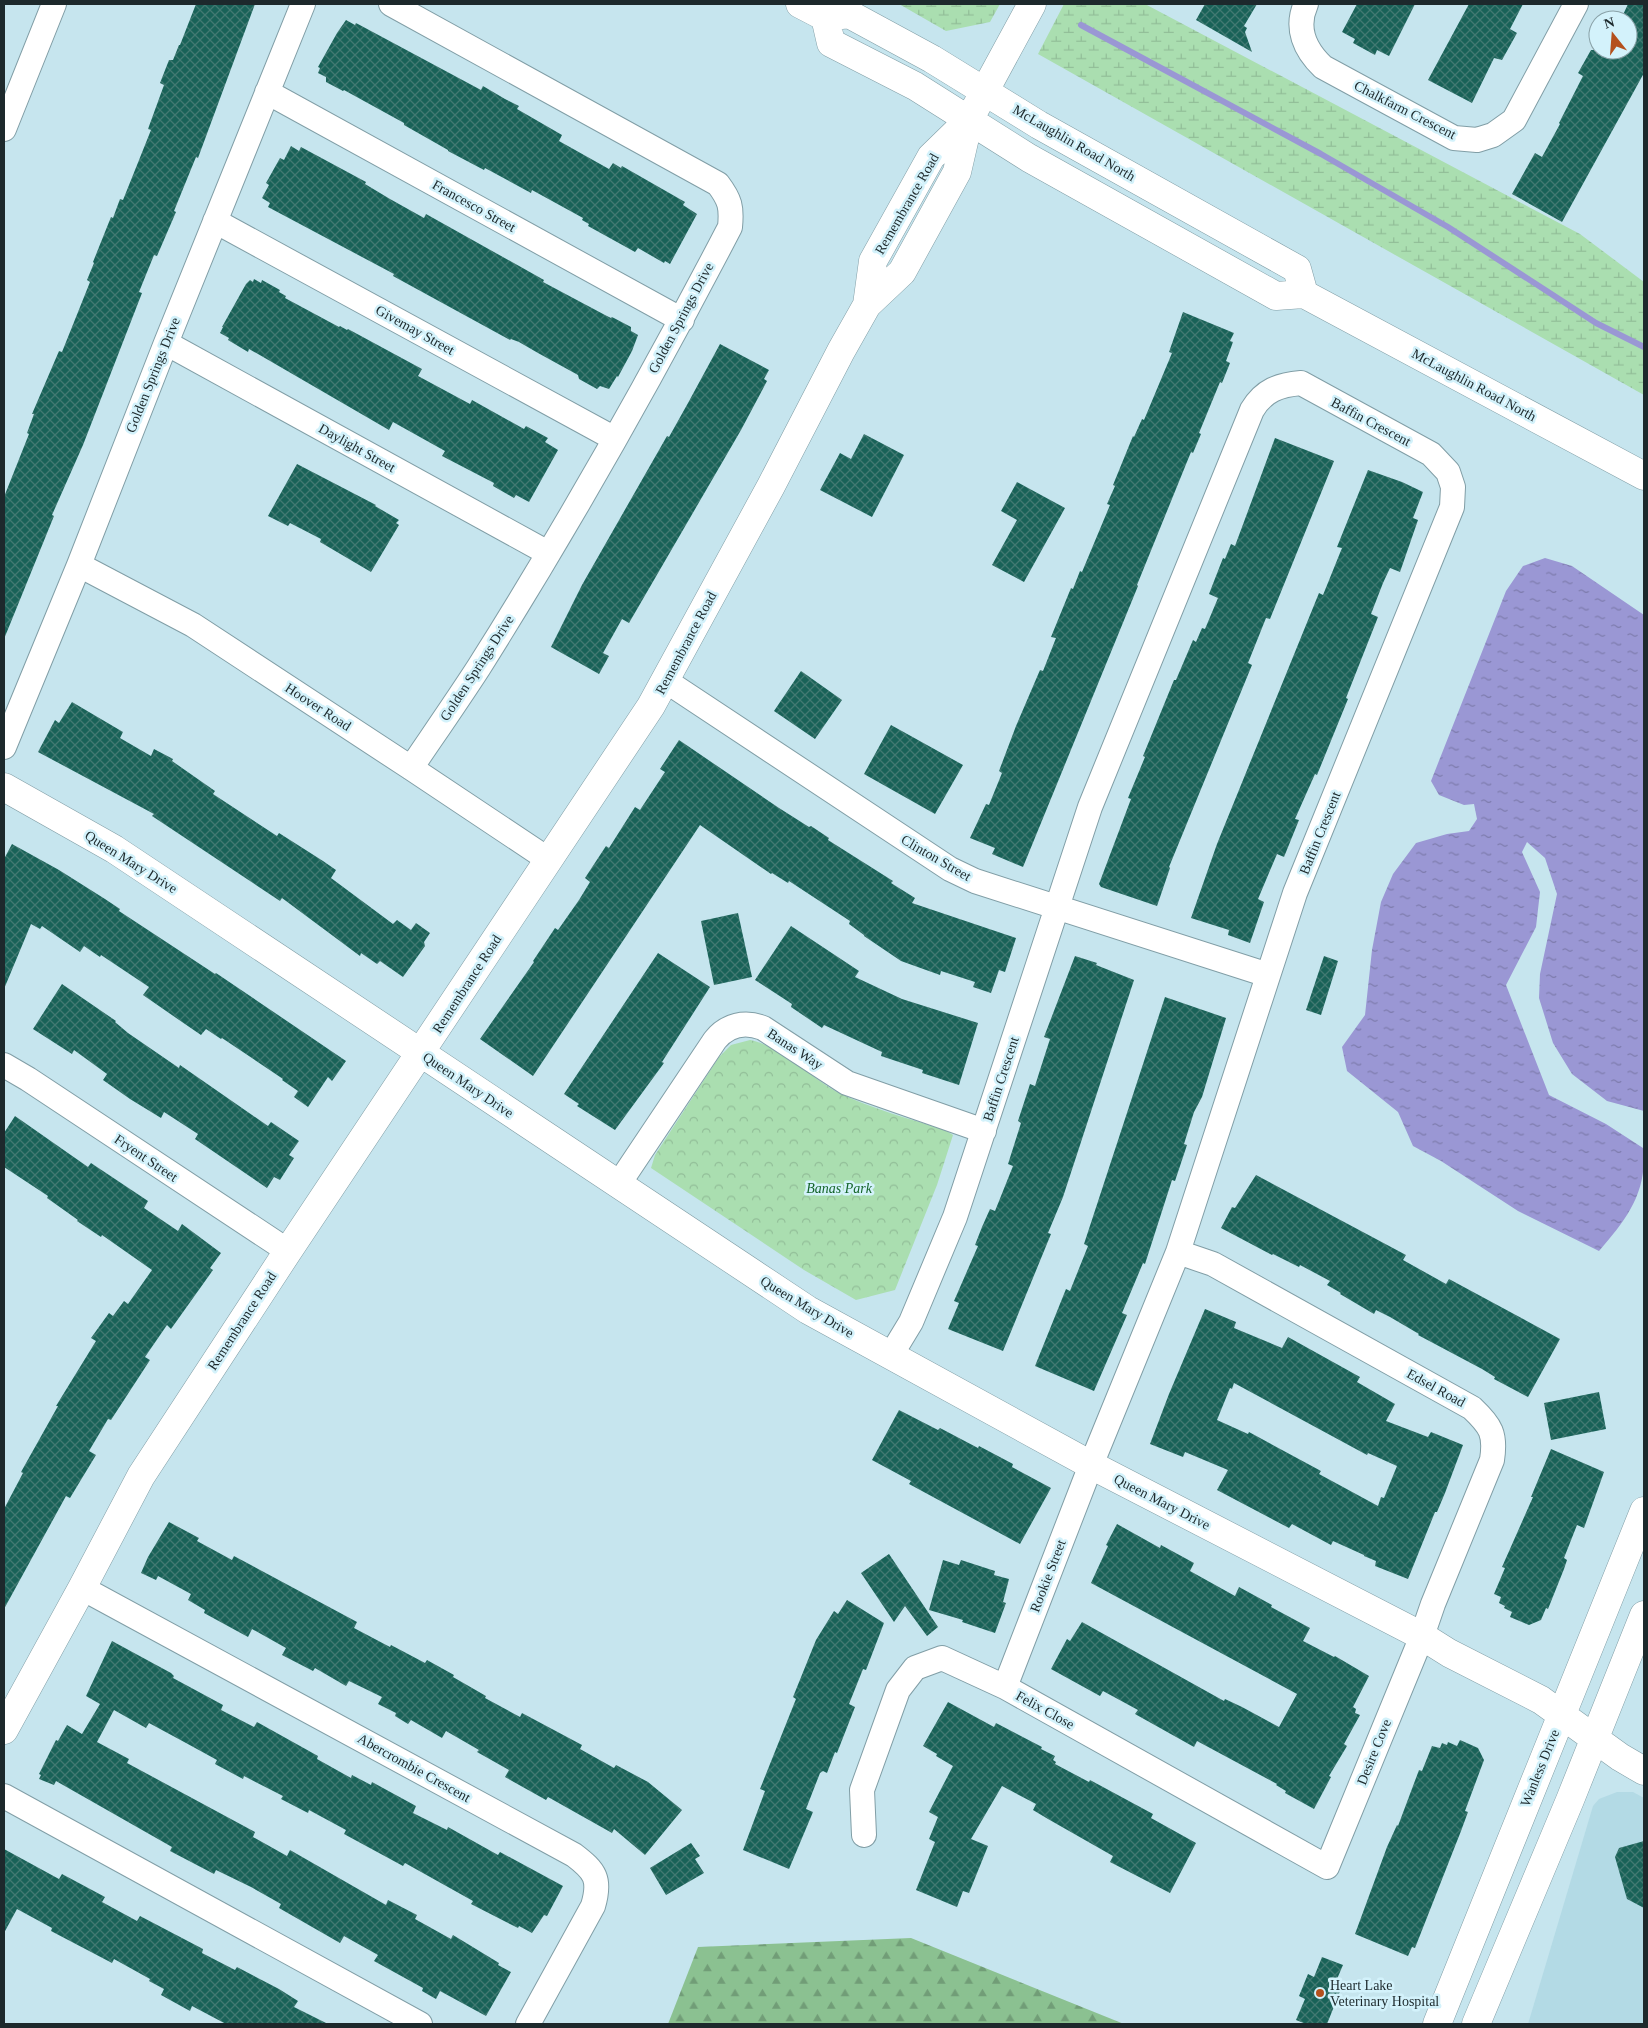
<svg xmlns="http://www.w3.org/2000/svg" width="1648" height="2028" font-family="Georgia,serif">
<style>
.built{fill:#b3dae5}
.forest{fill:url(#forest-firs)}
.wetland{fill:url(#wetland-marsh)}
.park{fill:url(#park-crowns)}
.water{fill:url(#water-ripples)}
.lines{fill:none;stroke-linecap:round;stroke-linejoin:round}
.stream{stroke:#9a97d4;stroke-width:6}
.building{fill:url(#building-cross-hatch);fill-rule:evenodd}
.street-casing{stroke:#819ea6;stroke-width:26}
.secondary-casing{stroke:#819ea6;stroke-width:29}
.street{stroke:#fff;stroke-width:24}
.secondary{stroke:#fff;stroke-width:28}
.poi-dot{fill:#b4501d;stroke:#d3f2fb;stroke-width:2}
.labels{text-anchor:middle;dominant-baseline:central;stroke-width:5;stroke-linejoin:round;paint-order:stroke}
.street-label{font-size:14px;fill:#1d292c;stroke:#d3f2fb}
.park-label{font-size:14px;font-style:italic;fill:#15652a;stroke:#d3f2fb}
.poi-label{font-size:14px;fill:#1d292c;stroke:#d3f2fb;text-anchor:start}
</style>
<defs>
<pattern id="forest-firs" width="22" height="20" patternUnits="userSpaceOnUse" patternTransform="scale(1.25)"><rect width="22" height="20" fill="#8bc191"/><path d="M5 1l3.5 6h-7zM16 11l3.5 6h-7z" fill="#719d77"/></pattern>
<pattern id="wetland-marsh" width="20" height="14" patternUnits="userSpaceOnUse" patternTransform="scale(1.25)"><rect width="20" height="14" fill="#aadeb0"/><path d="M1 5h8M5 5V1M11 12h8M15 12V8" fill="none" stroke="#92be98"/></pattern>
<pattern id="park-crowns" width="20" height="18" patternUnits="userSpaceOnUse" patternTransform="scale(1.25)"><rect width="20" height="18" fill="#aadeb0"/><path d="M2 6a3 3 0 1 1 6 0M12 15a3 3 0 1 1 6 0" fill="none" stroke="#92be98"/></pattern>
<pattern id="water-ripples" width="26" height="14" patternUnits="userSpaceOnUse" patternTransform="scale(1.25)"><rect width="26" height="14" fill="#9a97d4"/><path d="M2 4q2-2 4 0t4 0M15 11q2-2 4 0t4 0" fill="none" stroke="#7d7bac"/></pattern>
<pattern id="building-cross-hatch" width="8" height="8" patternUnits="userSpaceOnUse" patternTransform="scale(1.25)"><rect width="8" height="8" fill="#196258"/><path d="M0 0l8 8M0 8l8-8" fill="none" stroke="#427972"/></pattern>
</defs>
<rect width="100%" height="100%" fill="#c6e5ee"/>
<path class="built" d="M1617,1792H1633L1644,1798V2024H1528L1593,1806L1599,1799Z"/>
<path class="forest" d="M911,1938L1124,2024H668L698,1947Z"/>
<path class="wetland" d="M899,4H1000L990,22L946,31Z
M1064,4H1145L1580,234L1644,282V395L1038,54Z"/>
<path class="park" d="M750,1040C779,1045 812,1079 839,1093C873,1109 910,1119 945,1130L953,1135L937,1185L895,1290L856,1300L804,1270L651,1168L655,1155L719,1057L731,1045Z"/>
<path class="water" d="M1545,558L1572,566L1644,615V1111L1607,1101L1572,1074L1553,1043L1539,998L1540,974L1557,894L1545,858L1527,842L1522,852L1540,892L1536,927L1506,985L1549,1095L1606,1124L1643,1148C1648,1192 1626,1220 1599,1251L1518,1211L1441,1161L1413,1146L1398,1112L1347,1071L1342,1047L1365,1015L1372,950L1381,902L1393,874L1416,843L1447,834L1469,831L1477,819L1474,804L1464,805L1439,795L1431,781L1506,591L1523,566Z"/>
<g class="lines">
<path class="stream" d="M1081,25L1321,154L1448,227L1596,323L1644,347"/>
</g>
<path class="building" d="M196,4H255L198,158L196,157L174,211L176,212L157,256L154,255L139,292L142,293L83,445L52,515L54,516L4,639V497L29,434L27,433L34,414H32L59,351L62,352L90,282L87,280L94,263L93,262L111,217L113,218L120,199L123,200L151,130L148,129L164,85L160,83L169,60H173L179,45H180Z
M1205,4H1257L1244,26L1247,28L1245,32L1252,52L1196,20Z
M1357,4H1415L1389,56L1377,50L1375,55L1353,43L1355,39L1342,32Z
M1469,4H1523L1510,29L1517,33L1502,60L1494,58L1472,103L1428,80Z
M1628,4H1644V73L1562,222L1512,194L1535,153L1542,157L1560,124L1559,123L1583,76L1578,73L1591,50H1628V20L1622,17Z
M346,20L355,25L356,23L481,90L483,86L505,99L519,106L517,109L562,135L559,141L609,169L613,163L621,168L622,166L685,202L683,205L697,214L670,264L665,261L664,263L638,248L635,252L588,226L589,224L582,220L583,218L532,190L531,193L485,168L484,170L448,151V150L404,125V123L344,90L343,91L326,82V77L318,73L320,68L318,67L337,33Z
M291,146L299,151L301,147L366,182L365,184L390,199L424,218L426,214L544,280L543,282L605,315L611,318L612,317L631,327V331L638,335L632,351L618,377L617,376L609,389L600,386L597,389L579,379L578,375L538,353L519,342L511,339L510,340L393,276L394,274L362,257L268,207L270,203L262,198L269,185L266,183L280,158L284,160Z
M254,279L261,283L262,280L280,290L279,292L286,296L285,298L339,327L340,326L347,330L348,329L422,369L418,376L470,404L472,400L524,429L526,426L548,438L545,442L558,450L529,502L516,495L514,498L493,486L494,483L442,456L445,451L393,422L389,430L258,354L249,349L248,352L228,340L229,338L220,333L223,327H222L246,284L250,280L253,282Z
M1183,312L1234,333L1230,341L1233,342L1226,361L1230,363L1222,383L1220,382L1199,433L1201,434L1193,453L1191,452L1137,585L1138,586L1023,867L992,854L995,848L970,838L986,804L989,805L1002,773L999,771L1016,726L1040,670L1043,671L1056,638L1051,637L1071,588L1073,589L1080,571L1082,572L1110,505L1107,504L1115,486L1113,485L1133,436L1134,437L1142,419L1144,420L1172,353L1169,352Z
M720,344L769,370L764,379L767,381L741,430L629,623L622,619L603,653L609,656L599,674L551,647L582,585L667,436L669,437L688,403Z
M864,434L904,455L872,517L820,490L840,453L851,459Z
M1275,438L1334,461L1270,619L1266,618L1248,663L1252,665L1169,867L1170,868L1157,906L1101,887L1099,884L1131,799L1128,798L1145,757L1143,756L1174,680H1176L1193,640L1196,642L1202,628L1205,629L1218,598L1209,594L1223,558L1225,559L1231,544L1235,546Z
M297,464L376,505L375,506L399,520L396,523L399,525L371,572L320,542L321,539L290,523L288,526L268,516Z
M1368,470L1402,482L1423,492L1413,518L1418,520L1400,572L1390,568L1383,583L1371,614L1378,617L1346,698L1348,699L1317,775L1315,774L1295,819L1299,820L1284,857L1277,854L1258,899L1264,902L1250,943L1228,935L1229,930L1191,918L1217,844L1319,593L1323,595L1342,548L1337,547Z
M1017,482L1065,508L1024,582L992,565L1017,520L1001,511Z
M801,671L842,700L815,739L774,711Z
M72,702L123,732L120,738L151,756L154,749L173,759L172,761L215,791L213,794L277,836L279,833L323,861L336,870L331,878L393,924L397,920L411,930L416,923L430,933L424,942L425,946L403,977L380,961L377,964L361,953L360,956L282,898L280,901L152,816L154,814L38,752L55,720L59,723Z
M891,725L963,765L935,814L864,774Z
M679,740L779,808L809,827L811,826L829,838L828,840L893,881L891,883L915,898L912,903L1016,938L1005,972L999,970L991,993L973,987L975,982L941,971L940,975L901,961L864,936V935L849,924L850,921L789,881L788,883L772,873L771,874L700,825L533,1076L480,1039L534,962L533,961L555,928L558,930L579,900L590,882L585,878L606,846L609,848L635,807L640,810L665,772L660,769Z
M12,844L59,870L105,899L120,909L119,911L215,974L216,973L346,1061L332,1081L328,1077L308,1107L294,1097L298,1091L282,1080L283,1079L222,1038L221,1039L206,1029L201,1035L182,1022L143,995L149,987L101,955L100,957L84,946L80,952L42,926L40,929L31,924L4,989V859Z
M738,913L752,977L714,985L701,921Z
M791,926L859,971L855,977L902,999L978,1023L959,1085L922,1073L923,1070L881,1056L882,1052L824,1025L822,1028L791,1007L792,1004L755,980Z
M658,953L710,987L662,1062L664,1063L615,1130L577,1106L579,1104L564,1094Z
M1075,956L1097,963L1096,965L1134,980L1063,1197L1048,1233L1051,1234L1003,1351L948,1329L959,1303L954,1301L978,1246L975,1245L982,1227L990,1209L995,1211L1013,1166L1008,1164L1021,1123L1018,1121L1030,1084L1035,1086L1040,1070L1050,1039L1044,1037Z
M1324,956L1338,961L1321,1015L1306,1010Z
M62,984L116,1021L115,1022L128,1033L179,1068L180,1065L268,1126L271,1122L299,1141L289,1155L294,1158L280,1180L274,1177L267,1188L195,1139L198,1134L164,1112L161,1118L130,1099L103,1080L107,1074L74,1050L72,1054L33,1029Z
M1165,997L1226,1018L1202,1097L1194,1112L1184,1144L1187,1145L1175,1181L1172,1180L1145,1264L1143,1263L1122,1313L1127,1315L1094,1391L1035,1366L1066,1289L1070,1291L1088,1246L1084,1244Z
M15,1116L88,1167L91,1163L148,1201L144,1208L178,1231L182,1224L221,1253L210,1268L213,1270L171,1329L167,1325L145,1357L150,1360L111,1420L108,1419L89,1451L96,1455L70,1498L66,1496L4,1609V1509L23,1473L21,1472L58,1406H56L96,1341L91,1338L109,1313L113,1316L124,1301L128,1304L152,1270L102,1235L101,1237L77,1221L78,1220L47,1198L48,1196L4,1167V1133Z
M1256,1175L1406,1255L1403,1260L1446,1284L1449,1279L1560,1339L1528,1397L1494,1379L1495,1377L1482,1369L1418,1335L1419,1334L1390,1317L1376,1310L1374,1314L1340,1294L1341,1293L1327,1285L1330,1281L1300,1265L1299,1267L1273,1254L1272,1255L1221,1228L1232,1207L1235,1208Z
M1205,1309L1236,1322L1234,1328L1282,1348L1288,1337L1360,1377L1357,1382L1395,1404L1386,1421L1428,1437L1431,1432L1463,1445L1445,1493L1437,1512H1435L1408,1579L1375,1566L1376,1561L1364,1556V1555L1333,1541L1331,1545L1292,1524L1289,1528L1217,1490L1228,1470L1185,1452L1183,1457L1150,1444L1169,1394ZM1234,1383L1367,1455L1368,1453L1397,1466L1384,1498L1381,1497L1378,1506L1319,1474L1321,1471L1249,1432L1248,1434L1217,1420L1230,1388L1232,1389Z
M1599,1392L1606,1429L1551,1440L1544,1403Z
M899,1410L938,1430L940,1428L978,1448L979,1446L1013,1464L1012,1467L1051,1488L1020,1544L909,1484L911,1481L872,1460Z
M1551,1449L1604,1472L1584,1528L1577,1525L1564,1558L1567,1560L1564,1569L1548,1609L1546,1608L1541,1620L1529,1625L1510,1617L1512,1612L1504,1608L1505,1606L1499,1603L1501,1597L1494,1594L1505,1568L1502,1567L1533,1497H1531Z
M169,1522L199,1538L197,1541L232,1560L234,1556L357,1622L354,1628L390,1647L391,1645L425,1663L427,1660L454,1675L453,1677L486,1696L485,1698L520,1717L522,1713L582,1745L580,1749L614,1768L616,1765L648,1782L682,1810L645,1855L614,1829L612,1833L548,1797L546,1800L505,1777L509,1770L477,1752L479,1750L446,1731L442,1738L411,1720L408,1724L395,1716L396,1713L378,1704L382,1697L349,1681L346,1686L315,1668L313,1671L282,1655L286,1648L252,1629L248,1637L204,1613L205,1610L188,1600L191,1594L158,1576L156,1580L141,1573L148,1557Z
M1117,1524L1160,1548L1161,1545L1194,1563L1190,1571L1235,1596L1239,1587L1272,1605L1271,1607L1310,1628L1303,1641L1334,1657L1335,1656L1369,1676L1353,1707L1356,1709L1355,1713L1360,1715L1344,1744L1347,1746L1329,1776L1331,1777L1314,1809L1285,1793L1286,1791L1276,1785L1277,1784L1197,1741L1194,1747L1135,1714L1138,1710L1103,1691L1100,1696L1051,1669L1067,1639L1070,1641L1082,1622L1224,1701L1225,1699L1242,1707L1279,1727L1297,1694L1091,1583L1108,1546L1106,1545Z
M889,1554L938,1627L927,1636L905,1606L894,1622L861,1573Z
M943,1560L959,1565L961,1560L995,1571L994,1575L1009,1579L1003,1602L1006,1603L995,1633L962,1622L963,1620L929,1610Z
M847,1600L884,1623L866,1670L863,1669L849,1704L855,1707L837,1753L835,1752L827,1773L823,1771L820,1773L806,1809L813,1812L789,1869L743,1850L765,1791L760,1789L796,1699L793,1697L816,1640L834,1611L838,1614Z
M112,1641L171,1673L174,1676L173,1678L223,1705L221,1710L254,1727L257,1722L318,1756L317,1759L351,1778L352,1775L371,1785L372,1782L416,1806L413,1813L447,1830L448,1827L498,1855L500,1852L563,1886L547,1916L544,1915L532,1933L519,1926L518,1928L471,1904L473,1901L405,1863L403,1866L344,1834L346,1830L309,1810L308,1813L281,1799L283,1796L244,1776L243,1779L215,1764L217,1760L186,1743L149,1723L146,1728L114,1710L97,1742L129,1759L127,1763L255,1832L253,1837L287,1856L290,1850L386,1905L388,1900L417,1915L415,1919L451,1939L453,1935L499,1963L498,1965L511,1972L486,2016L440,1991L436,1999L422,1991L423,1988L374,1961L378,1955L344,1936L340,1943L279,1908L281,1904L251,1887L216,1870L214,1874L170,1851L172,1847L56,1781L54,1785L39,1779L41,1775L39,1774L56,1740L58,1741L67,1725L82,1734L100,1704L86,1696Z
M948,1702L994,1727L996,1723L1042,1747L1041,1749L1055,1756L1053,1760L1056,1762L1055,1764L1089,1782L1090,1780L1153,1814L1151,1818L1196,1843L1170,1893L1110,1862L1113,1856L1048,1819L1033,1810L1036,1804L1002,1786L971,1839L988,1846L969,1893L963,1891L957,1907L916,1890L935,1842L929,1839L938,1817L929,1812L953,1766L936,1756L937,1754L923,1746Z
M1460,1740L1478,1748L1484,1760L1465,1811L1468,1812L1461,1831L1415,1948L1412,1947L1408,1956L1355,1934L1387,1847L1397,1825L1398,1826L1419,1770L1422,1771L1432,1746L1440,1748L1442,1743L1447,1745L1448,1742L1457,1746Z
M1644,1841V1908L1627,1899L1615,1857L1619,1848Z
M691,1843L700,1856L695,1859L704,1873L666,1895L650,1868Z
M4,1849L59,1879L62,1874L105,1897L102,1902L137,1921L140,1916L203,1949L202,1953L235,1970L237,1967L279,1989L298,2001L294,2007L328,2024H226L192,2006L190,2011L161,1995L164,1989L149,1981L150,1979L114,1959L112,1963L51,1931L52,1928L17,1909L4,1933Z
M1322,1957L1343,1965L1334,1986L1341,1989L1327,2024H1306L1296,2020L1305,1999L1299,1996L1308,1974L1314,1977Z"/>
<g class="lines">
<g class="street-casing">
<path id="street" d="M391,4L718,184C730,200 732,207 730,227C652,377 569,524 479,667C457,701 434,734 411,768
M1306,4C1295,28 1305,50 1323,67L1454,138L1477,140L1493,135L1514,120L1576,4
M267,92L682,320
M4,129L54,4
M215,221L615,439
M166,343L548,553
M79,565L193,625L411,768L549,860
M666,681L950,869L975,881L1268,975
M4,747L79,565L166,343L303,4
M4,1065L28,1079L288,1251
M618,1185L715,1040C727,1025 745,1021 763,1028L847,1083L984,1131
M891,1355L911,1322L955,1217L1090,807L1252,410C1264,390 1279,385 1301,383L1431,454L1448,472L1453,487L1452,507L1295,893L1178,1252L1091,1465L1005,1687
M82,1588L574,1855C595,1871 601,1879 593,1906L528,2024
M4,1796L420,2024
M864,1835L862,1790L898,1690L915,1668L942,1658L1005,1687L1327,1867L1422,1636L1433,1604L1492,1460C1496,1434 1491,1426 1472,1408L1213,1264L1178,1252"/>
</g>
<g class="secondary-casing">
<path id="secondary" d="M800,4L825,17L849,14L932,59L1039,125L1297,269L1304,294
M825,17L831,43L915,86L1029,158L1276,296L1304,294L1644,476
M867,305L873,261L931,157L969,120
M4,787L114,849L808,1310L1091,1465L1422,1636L1449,1653L1541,1700L1620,1757L1644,1771
M4,1730L82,1588L141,1476L288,1251L651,706L771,486L841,351L867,305L902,272L957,172L969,120L1032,4
M1437,2024L1644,1511
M1476,2024L1570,1800L1644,1615"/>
</g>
<use href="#street" class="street"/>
<use href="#secondary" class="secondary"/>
</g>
<circle class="poi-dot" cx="1320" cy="1993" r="5"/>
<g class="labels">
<g class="street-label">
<text transform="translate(1405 110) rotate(27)">Chalkfarm Crescent</text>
<text transform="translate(1074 143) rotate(30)">McLaughlin Road North</text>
<text transform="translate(907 204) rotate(-60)">Remembrance Road</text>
<text transform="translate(474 206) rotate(29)">Francesco Street</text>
<text transform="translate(681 318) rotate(-62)">Golden Springs Drive</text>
<text transform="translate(415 330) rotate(29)">Givemay Street</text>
<text transform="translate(153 375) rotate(-68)">Golden Springs Drive</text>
<text transform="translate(1474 385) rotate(28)">McLaughlin Road North</text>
<text transform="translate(1371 422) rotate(28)">Baffin Crescent</text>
<text transform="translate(357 448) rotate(29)">Daylight Street</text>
<text transform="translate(686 643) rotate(-62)">Remembrance Road</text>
<text transform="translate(477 668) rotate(-57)">Golden Springs Drive</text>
<text transform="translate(318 707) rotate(33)">Hoover Road</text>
<text transform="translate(1320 833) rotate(-68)">Baffin Crescent</text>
<text transform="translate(936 858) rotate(30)">Clinton Street</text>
<text transform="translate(131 862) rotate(32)">Queen Mary Drive</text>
<text transform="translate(467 984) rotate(-57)">Remembrance Road</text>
<text transform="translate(795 1049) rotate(33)">Banas Way</text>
<text transform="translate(1001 1079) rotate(-72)">Baffin Crescent</text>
<text transform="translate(468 1085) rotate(34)">Queen Mary Drive</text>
<text transform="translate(146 1158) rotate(34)">Fryent Street</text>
<text transform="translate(807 1307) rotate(31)">Queen Mary Drive</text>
<text transform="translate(242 1321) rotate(-57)">Remembrance Road</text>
<text transform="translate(1436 1388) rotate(29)">Edsel Road</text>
<text transform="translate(1162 1502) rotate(27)">Queen Mary Drive</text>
<text transform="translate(1048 1576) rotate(-69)">Rookie Street</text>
<text transform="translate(1045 1710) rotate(29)">Felix Close</text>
<text transform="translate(1374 1752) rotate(-68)">Desire Cove</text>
<text transform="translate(414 1768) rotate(29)">Abercrombie Crescent</text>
<text transform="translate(1540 1768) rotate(-68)">Wanless Drive</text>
</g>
<g class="park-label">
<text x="839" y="1188">Banas Park</text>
</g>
<g class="poi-label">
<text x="1330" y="1985">Heart Lake<tspan x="1330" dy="16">Veterinary Hospital</tspan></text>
</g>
</g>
<rect width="1648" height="2028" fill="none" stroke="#1d292c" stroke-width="10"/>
<g transform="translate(1613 35) rotate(343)"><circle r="24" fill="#d3f2fb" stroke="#8aa2a8"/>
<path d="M0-4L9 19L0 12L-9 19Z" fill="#b4501d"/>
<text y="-8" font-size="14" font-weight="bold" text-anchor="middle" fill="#1d292c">N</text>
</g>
</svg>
